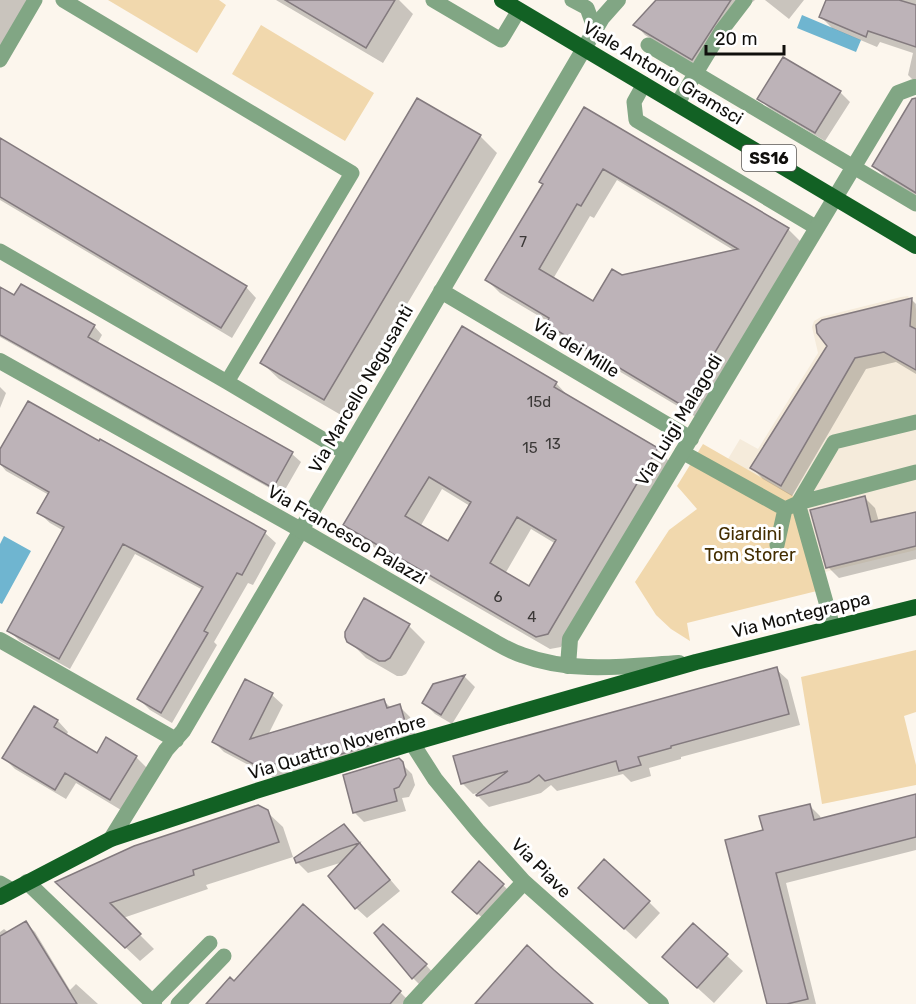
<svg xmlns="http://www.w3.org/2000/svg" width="916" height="1004" font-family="Rubik,sans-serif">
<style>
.built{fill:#f5ebdb}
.green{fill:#f1d8ad}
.water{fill:#6fb5d0}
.shadow{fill:#0003;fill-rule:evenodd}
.building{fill:#bdb3b8;stroke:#837a7e;stroke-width:1.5;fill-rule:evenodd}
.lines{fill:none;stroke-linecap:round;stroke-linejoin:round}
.service{stroke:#81a684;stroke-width:15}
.minor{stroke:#81a684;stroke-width:16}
.tertiary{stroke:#81a684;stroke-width:16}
.primary{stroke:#126124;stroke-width:16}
.labels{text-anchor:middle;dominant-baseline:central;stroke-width:6;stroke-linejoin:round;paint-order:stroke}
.number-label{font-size:15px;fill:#3b3837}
.shield{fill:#fff;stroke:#585755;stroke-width:1.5}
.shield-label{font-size:16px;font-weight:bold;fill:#100f0c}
.street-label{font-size:18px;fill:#100f0c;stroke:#fff}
.park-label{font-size:18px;fill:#442e00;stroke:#fff}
</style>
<rect width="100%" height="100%" fill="#fcf6ed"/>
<path class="built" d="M908,296L914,303L916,310V550L821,573L728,459L740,439L758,449L818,353L812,327L814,321L821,317L901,297Z"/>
<path class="green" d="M108,0H219L226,5L197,53Z
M261,25L374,93L345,141L232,74Z
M703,444L804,502L825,589L687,623L690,641L671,629L656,615L635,582L669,530L697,509L677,486Z
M916,650V712L904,716L916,765V785L822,804L801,677Z"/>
<path class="water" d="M802,15L861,40L856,52L797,28Z
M4,536L31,551L2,604L0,603V544Z"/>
<path class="shadow" d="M0,0H31L0,52Z
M276,0H399L413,14L383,63Z
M659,0H755L740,12L703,70L645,35L635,24Z
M765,0H804L789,19Z
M827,0H916V83L908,75L913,53L880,42L877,47L832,28L820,16Z
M840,92L850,102L825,141L769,108L759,98Z
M418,100L480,136L497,153L341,415L279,379L262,363Z
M584,109L788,229L801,242L696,417L560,336L548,324L549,322L500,293L487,280L544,184ZM617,180L735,251L622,276L594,303L553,279L590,216L594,218Z
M0,140L246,287L256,298L232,338L0,200Z
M916,162V196L885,177L874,166Z
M0,289L15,297L94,326L102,335L97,344L292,454L301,462L282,495L0,337Z
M912,300L916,304V374L896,362L866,369L792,496L763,479L752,468L829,346L823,321Z
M462,328L556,383L569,397L657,449L670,462L561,647L550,649L358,538L345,525ZM442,489L470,506L449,543L420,527ZM531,529L556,544L529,588L505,574Z
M0,387L6,393L0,408Z
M100,441L265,533L276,543L253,585L248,583L214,642L217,645L172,723L150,710L139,699L203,590L135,554L70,669L20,641L9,631L64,531L50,523L39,513L49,495L6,471L0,464V453L99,443Z
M864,497L875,508L879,522L916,513V559L839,578L828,567Z
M409,626L425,642L406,674L402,676H397L366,658L349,641Z
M776,669L788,680L800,725L681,757V759L649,768L651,776L631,782L623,774L557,791L551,785L541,793L489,807L478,796L483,792L473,794L462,783Z
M464,676L475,687L452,724L435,714L424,703L434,685Z
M246,681L272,695L283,705L268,735L384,701L391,708L399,706L410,717L416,736L273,778L224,752L214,742Z
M34,708L58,721L68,732L66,736L97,755L136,757L147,768L121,810L76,783L66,799L15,769L4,758Z
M398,760L412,774L415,785L409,797L402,798L406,811L364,822L354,812Z
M916,795V850L786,883L816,1004H769L765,832L809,805L820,816L821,819Z
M267,812L283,827L293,857L206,885L208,889L123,918L154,949L140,961L72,897Z
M354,837L400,891L367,918L356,908L343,862L308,873L297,862Z
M503,885L514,896L489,924L465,902Z
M591,899L649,902L660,913L636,939Z
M26,923L35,932L70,990L76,984L98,1004H0V932L4,929L9,933Z
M376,933L426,965L436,976L424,989L413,978Z
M726,955L743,971L714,1003L681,973Z
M234,983L399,991L412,1004H208Z"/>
<path class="building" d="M285,0H395L366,48Z
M656,0H731L692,60L633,25Z
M826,0H899L916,5V47L868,31L866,37L819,17Z
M783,57L841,91L815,133L757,99Z
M417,98L481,135L324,400L260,363Z
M916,98V193L872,166L912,99Z
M584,107L789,228L683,406L546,324L549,318L485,280L543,184L539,182ZM603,169L672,209L738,249L622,275L612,269L593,301L539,269L577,204L581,206Z
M0,138L247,286L221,328L0,197Z
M21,284L95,325L88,337L293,452L273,488L0,335V287L14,295Z
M912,298L910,326L916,329V370L884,352L855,358L781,486L750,468L827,346L817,333L816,325L822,320Z
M462,326L557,382L554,387L658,448L548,634L536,637L343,525ZM429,477L471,502L448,541L405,516ZM517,517L556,540L529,586L490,563Z
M28,401L99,441L100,439L266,531L242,575L237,573L204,631L208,633L161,713L137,699L203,587L148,557L123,544L59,659L7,631L64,527L37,513L49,492L0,464V449Z
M865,496L871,522L916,512V546L826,568L810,510Z
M364,598L410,624L390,658L385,661H379L347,642L345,637V632Z
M777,667L789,714L671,746V748L638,757L641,765L619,771L616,761L545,781L539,775L529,782L477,796L476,795L508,771L461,784L453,756Z
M465,675L441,715L422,703L433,684Z
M245,679L273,693L250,739L384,699L387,708L400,704L406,725L377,734L383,741L338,755L335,746L261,768L212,742Z
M34,706L58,720L54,727L97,753L106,737L137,756L110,800L65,773L55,790L2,758Z
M399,758L403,762L406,775L399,787L394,789L397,801L353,813L343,775Z
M916,794V837L776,873L808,999L787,1004H767L725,840L763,830L759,816L810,804L814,820Z
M258,805L268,810L279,842L193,870L194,875L110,903L141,934L125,948L55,882L134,846Z
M344,824L390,880L355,909L328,876L359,843L296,863L294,858Z
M604,859L650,901L624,929L578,888Z
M479,861L504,884L477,914L452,892Z
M303,904L401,991L390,1004H206L230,977L234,981Z
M26,921L77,1004H0V936Z
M693,923L728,954L697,988L662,957Z
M383,924L427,964L412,979L374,933Z
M527,945L554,970L593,1004H475Z"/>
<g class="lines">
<path class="service" d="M63,0L352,173L227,382
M433,0L501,40L519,10
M572,0L587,8L595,30
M648,45L916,204
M0,60L35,0
M644,84L634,102L636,120L817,228
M677,104L722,30L745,0
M0,251L227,382L346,453
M682,452L785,509L798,503L916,472
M777,545L785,509
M833,627L798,503L834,442L916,422
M0,883L12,890
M152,1002L210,943
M178,1004L224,956"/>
<path class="minor" d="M441,291L691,439
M0,640L176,740
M568,666L570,639L898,93L914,87H916
M412,743L435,779L477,830L524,882L661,1004
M111,839L166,750L183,731L602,18L618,0
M27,882L154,1004
M411,1004L524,882"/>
<path class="tertiary" d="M0,361L301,530L493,641C502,646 512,652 522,655C573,674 627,666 679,663"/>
<path class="primary" d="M502,0L916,246
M0,897L111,839L256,791L412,743L696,662L916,607"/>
</g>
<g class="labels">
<g class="number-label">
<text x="523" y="242">7</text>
<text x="539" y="402">15d</text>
<text x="553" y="444">13</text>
<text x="530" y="448">15</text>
<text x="498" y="597">6</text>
<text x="532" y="617">4</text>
</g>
<rect class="shield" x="742" y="145" width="54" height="26" rx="4.5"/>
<g class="shield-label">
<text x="769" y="158">SS16</text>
</g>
<g class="street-label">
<text transform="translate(663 73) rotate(31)">Viale Antonio Gramsci</text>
<text transform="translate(576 348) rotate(31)">Via dei Mille</text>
<text transform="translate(361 389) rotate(-60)">Via Marcello Negusanti</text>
<text transform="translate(679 420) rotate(-59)">Via Luigi Malagodi</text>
<text transform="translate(347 535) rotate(30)">Via Francesco Palazzi</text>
<text transform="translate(801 615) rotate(-14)">Via Montegrappa</text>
<text transform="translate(337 747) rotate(-17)">Via Quattro Novembre</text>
<text transform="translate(541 868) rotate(45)">Via Piave</text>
</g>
<g class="park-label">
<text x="750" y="534">Giardini<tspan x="750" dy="21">Tom Storer</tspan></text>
</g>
</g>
<path d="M706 45v9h78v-9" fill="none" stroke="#100f0c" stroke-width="3"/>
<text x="715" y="45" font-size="18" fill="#100f0c" stroke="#ffffff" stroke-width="4.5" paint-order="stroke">20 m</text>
</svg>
